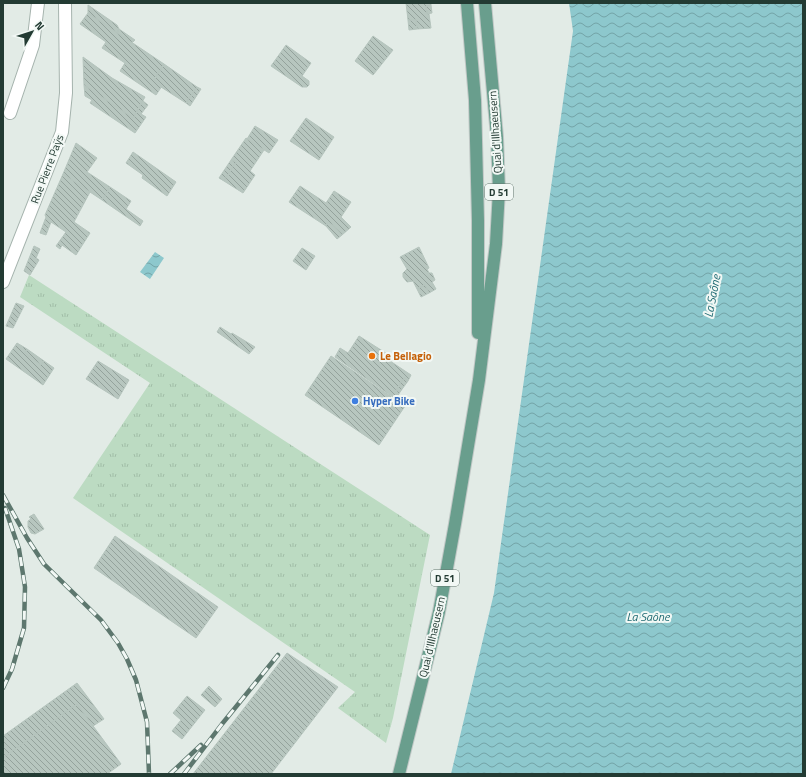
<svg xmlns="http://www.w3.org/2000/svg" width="806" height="777" font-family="'Titillium Web',sans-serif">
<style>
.grass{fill:url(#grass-tufts)}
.water{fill:url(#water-waves)}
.building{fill:url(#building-back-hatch);stroke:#b5c4bd}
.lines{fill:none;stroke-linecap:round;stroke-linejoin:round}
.minor-casing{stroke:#a5b3ad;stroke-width:14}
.major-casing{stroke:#c1c8c6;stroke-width:14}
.minor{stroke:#fff;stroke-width:12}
.major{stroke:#699e8d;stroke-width:12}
.rail-casing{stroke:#5d776e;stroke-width:4.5}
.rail{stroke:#f2f8f5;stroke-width:3;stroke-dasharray:9;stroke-linecap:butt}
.food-dot{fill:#e8710a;stroke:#f2f8f5;stroke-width:1.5}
.shop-dot{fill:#3f7fe0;stroke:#f2f8f5;stroke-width:1.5}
.labels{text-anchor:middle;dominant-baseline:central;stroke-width:4;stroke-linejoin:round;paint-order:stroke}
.shield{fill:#f2f8f5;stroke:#61746d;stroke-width:1}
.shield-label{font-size:10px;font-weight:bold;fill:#233b33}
.street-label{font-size:11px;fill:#233b33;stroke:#f2f8f5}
.food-label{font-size:11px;font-weight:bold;fill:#c56008;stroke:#f2f8f5;text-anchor:start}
.shop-label{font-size:11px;font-weight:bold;fill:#366cbe;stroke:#f2f8f5;text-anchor:start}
.water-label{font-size:12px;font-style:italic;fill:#206b73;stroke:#f2f8f5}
</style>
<defs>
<pattern id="grass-tufts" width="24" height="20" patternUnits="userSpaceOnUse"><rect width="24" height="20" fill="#bcdbc2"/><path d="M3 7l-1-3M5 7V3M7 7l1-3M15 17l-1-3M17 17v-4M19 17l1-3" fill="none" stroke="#a1bda7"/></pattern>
<pattern id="water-waves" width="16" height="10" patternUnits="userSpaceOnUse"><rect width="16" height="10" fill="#8dc8cd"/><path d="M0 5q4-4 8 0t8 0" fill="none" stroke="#73a4a7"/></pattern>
<pattern id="building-back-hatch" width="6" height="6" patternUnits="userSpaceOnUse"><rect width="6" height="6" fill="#b7c6bf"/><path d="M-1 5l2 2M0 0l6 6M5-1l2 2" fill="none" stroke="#94a29c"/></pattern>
</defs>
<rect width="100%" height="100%" fill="#e2ebe6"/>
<path class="grass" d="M29,275L430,535L393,718L386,743L338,708L355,692L73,498L150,383L20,297Z"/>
<path class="water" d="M569,3H803V774H451L494,593L573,31Z
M155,252L164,258L150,279L140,272Z"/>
<path class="building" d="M406,3H431V5L426,6L427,14H429L431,28L417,29L416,20H408Z
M88,5L117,25L119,29L117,33L88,13Z
M431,5L432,13L427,14L426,6Z
M88,13L164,64L154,80L162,86L156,95L120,71L125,63L102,48L106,42L80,24Z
M408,20H416L417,29L409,30Z
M119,29L135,40L132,43L117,33Z
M373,36L393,50L373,75L355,61Z
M286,45L311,63L302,76L309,81V85L307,87H302L271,66Z
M83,57L112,78L145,97L133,118L84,85Z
M164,64L197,87L186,103L161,87L162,86L154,80Z
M84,85L133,118L143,101L148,105L141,114L146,117L135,133L90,103L92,100L85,96Z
M197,87L201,89L190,106L186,103Z
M306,118L334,137L319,160L290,141Z
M255,126L278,140L269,153L247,139Z
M246,138L264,150L250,171L255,175L243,193L224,181L236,162L231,160Z
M76,143L97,158L87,172L110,187L102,200L63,174Z
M133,152L176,182L167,196L142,178L143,175L126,163Z
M231,160L236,162L224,181L219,178Z
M63,174L90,192L74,222L90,233L76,255L62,245L60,249L56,246L66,232L51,222L46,235L40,233L46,217L45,215Z
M300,186L326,203L334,191L351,202L341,217L351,227L342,235L334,226L328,222L326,226L289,202Z
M110,187L131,201L126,209L143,221L140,226L102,200Z
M328,222L334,226L342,235L337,239L326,226Z
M34,246L40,249L36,258L39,260L30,275L24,271Z
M419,247L429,268L427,269L429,273H432L435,280L432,282L436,289L429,293L425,285L417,289L413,281L407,282L403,277V273L407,269L400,257Z
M302,248L315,256L306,270L293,261Z
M425,285L429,293L421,297L417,289Z
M16,303L24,306L13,328L6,326Z
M220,327L231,334L232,333L255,347L249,354L217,332Z
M359,336L392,357L390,361L411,375L408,381L404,378L396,390L400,392L396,399L335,357L340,348L348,353Z
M17,343L27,349L25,353L41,365L44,361L54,368L43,385L6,359Z
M27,349L44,361L41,365L25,353Z
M331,356L405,406L379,445L305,395Z
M98,361L129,380L118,399L86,379Z
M404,378L408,381L400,392L396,390Z
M34,514L44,529L35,534L31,533L28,527V521L31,519L29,517Z
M115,536L218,607L196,638L94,568Z
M287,653L338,687L271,774H193Z
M77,683L104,719L93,726L77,704L3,758V736Z
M209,686L222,699L215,707L201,695Z
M187,696L205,710L182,739L172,731L181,720L173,713Z
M77,704L121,764L107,774H3V758Z"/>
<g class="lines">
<g class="minor-casing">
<path id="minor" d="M10,113L33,45L38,3
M3,282L62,132L66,93L65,3"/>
</g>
<g class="major-casing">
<path id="major" d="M467,3L475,100L478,221V333
M399,774L439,612L455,524L479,380L496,244L499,190L497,137L485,3"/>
</g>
<use href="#minor" class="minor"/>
<use href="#major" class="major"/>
<g class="rail-casing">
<path id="rail" d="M3,495L27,538L44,564L101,620L118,643L127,659L136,680L147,722L149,774
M3,688L12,669L24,628L25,587L19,549L5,508
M170,774L201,745
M184,774L222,724L278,655"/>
</g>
<use href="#rail" class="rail"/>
</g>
<circle class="food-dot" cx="372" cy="356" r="4"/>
<circle class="shop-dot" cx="355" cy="401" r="4"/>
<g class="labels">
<g class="shield">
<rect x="485" y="184" width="28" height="16" rx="3"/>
<rect x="431" y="570" width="28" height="16" rx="3"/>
</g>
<g class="shield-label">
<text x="499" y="192">D 51</text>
<text x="445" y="578">D 51</text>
</g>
<g class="street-label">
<text transform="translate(495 132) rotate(-94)">Quai d'Illhaeusern</text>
<text transform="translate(47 169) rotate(-69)">Rue Pierre Paÿs</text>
<text transform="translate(432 637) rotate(-77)">Quai d'Illhaeusern</text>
</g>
<g class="food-label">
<text x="380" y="356">Le Bellagio</text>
</g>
<g class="shop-label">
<text x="363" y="401">Hyper Bike</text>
</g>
<g class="water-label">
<text transform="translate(712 296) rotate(-79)">La Saône</text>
<text x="648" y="616">La Saône</text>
</g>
</g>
<rect width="806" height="777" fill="none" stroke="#233b33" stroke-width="8"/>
<g transform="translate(32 32) rotate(51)" stroke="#f2f8f5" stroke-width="3" paint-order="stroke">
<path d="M0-3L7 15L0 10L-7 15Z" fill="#233b33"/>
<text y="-6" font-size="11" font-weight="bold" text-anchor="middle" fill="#233b33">N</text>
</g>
</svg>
